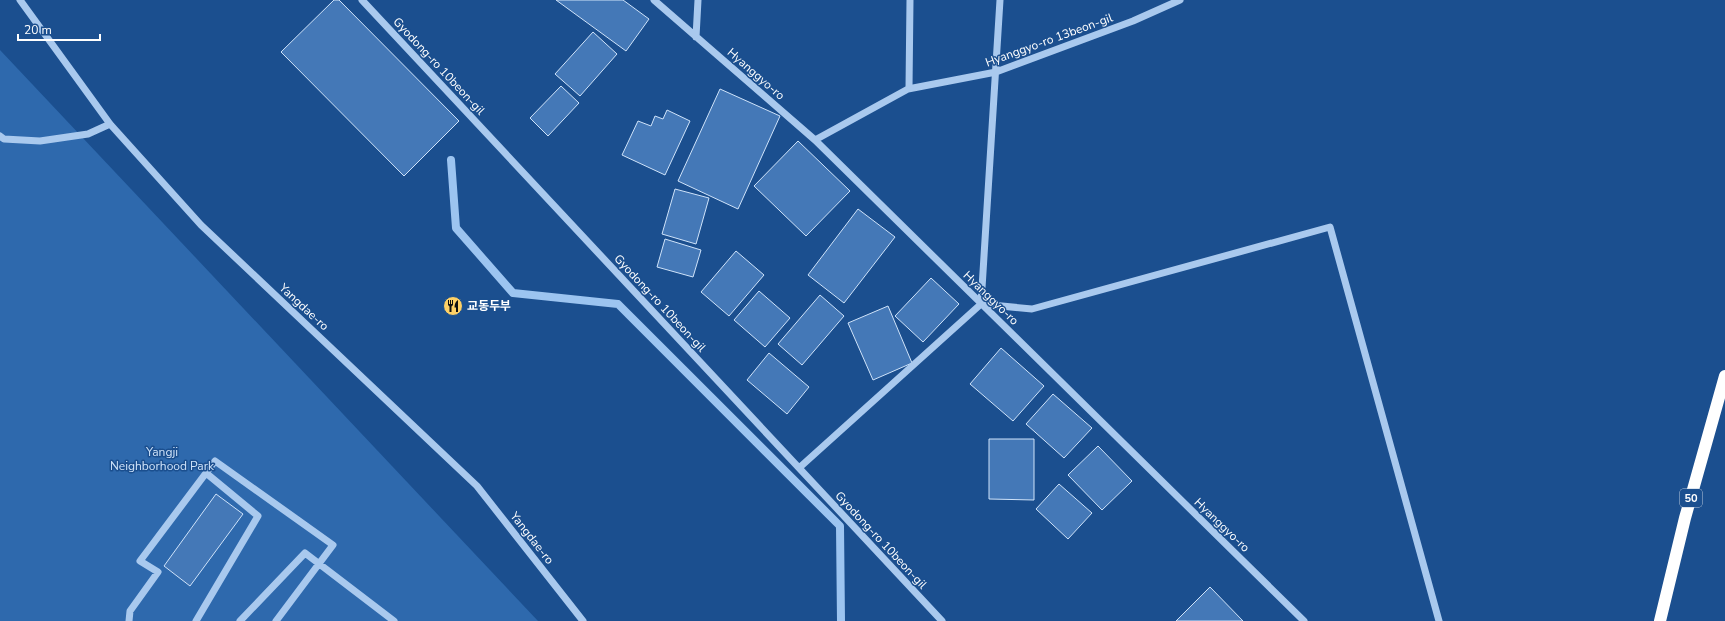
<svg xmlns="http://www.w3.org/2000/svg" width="1725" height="621" font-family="'Nunito Sans','Noto Sans KR',sans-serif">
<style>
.green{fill:#2e69ad}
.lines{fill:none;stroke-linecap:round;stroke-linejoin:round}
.stream{stroke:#9cc4f0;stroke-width:8}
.building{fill:#4478b7;stroke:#cfe3fa}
.minor{stroke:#a9c9ee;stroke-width:7}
.highway{stroke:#fff;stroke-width:12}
.labels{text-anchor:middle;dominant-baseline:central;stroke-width:3;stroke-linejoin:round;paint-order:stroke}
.shield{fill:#1b4f8f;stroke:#bbcadd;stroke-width:1}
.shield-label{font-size:11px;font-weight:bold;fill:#fff}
.street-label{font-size:12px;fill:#fff;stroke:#1b4f8f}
.poi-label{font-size:12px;font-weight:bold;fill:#fff;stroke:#1b4f8f;text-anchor:start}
.park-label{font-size:12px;fill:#cfe3fa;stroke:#1b4f8f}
</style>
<rect width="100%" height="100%" fill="#1b4f8f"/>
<path class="green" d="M0,50L538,621H0Z"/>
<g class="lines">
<path class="stream" d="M451,160L456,228L513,293L618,304L840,526L841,621"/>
</g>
<path class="building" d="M334,0H339L459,121L404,176L281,52Z
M556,0H623L649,19L626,51Z
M593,32L617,54L580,96L555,74Z
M561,86L579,103L548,136L530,118Z
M720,89L780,116L738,209L678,181Z
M667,110L690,121L665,175L622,155L638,121L651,126L655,116L663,119Z
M798,141L850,191L806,236L754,186Z
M675,189L709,198L696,244L662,234Z
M858,209L895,237L844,303L808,275Z
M665,239L701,250L693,277L657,267Z
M736,251L764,275L729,316L701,292Z
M931,278L959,304L923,342L895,316Z
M759,291L790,318L765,347L734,320Z
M820,295L844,316L802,365L778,344Z
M888,306L912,363L873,380L848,323Z
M1001,348L1044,386L1013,421L970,384Z
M769,353L809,387L787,414L747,380Z
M1053,394L1092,428L1064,458L1026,424Z
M989,439H1034V500L989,499Z
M1098,446L1132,481L1102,510L1068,475Z
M1059,484L1092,513L1068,539L1036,509Z
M216,494L243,514L190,586L164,566Z
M1210,587L1243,621H1176Z"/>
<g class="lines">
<path class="minor" d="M20,0L110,124L201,225L477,486L583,621
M362,0L942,621
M654,0L815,140L1304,621
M696,37L698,0
M909,88L910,0
M0,136L4,139L40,141L88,134L110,124
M815,140L908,89L996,72L1133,21L1180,0
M981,304L1032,309L1330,227L1439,621
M799,468L981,304L1000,0
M129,621L130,611L158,572L140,561L215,461L333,545L276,621
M196,621L258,516L206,473
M240,621L305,553L394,621"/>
<path class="highway" d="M1660,621L1685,518L1725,376"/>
</g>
<defs>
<g id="restaurant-disc" transform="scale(1)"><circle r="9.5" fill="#ffd166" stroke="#1b4f8f"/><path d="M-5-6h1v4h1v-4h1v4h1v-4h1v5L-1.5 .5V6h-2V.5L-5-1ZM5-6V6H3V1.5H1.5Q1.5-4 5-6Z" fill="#111"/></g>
</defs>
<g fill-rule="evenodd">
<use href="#restaurant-disc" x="453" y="306"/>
</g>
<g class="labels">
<rect class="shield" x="1680" y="489" width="22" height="18" rx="3"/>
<g class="shield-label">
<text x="1691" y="498">50</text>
</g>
<g class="street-label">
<text transform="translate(1049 40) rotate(-20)">Hyanggyo-ro 13beon-gil</text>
<text transform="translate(439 66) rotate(47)">Gyodong-ro 10beon-gil</text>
<text transform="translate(756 74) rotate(41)">Hyanggyo-ro</text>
<text transform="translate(991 298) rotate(44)">Hyanggyo-ro</text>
<text transform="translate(660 303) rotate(47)">Gyodong-ro 10beon-gil</text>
<text transform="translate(304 307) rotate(43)">Yangdae-ro</text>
<text transform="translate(1222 525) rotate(44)">Hyanggyo-ro</text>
<text transform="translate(532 538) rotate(52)">Yangdae-ro</text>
<text transform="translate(881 540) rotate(47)">Gyodong-ro 10beon-gil</text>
</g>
<g class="poi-label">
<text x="467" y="306">교동두부</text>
</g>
<g class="park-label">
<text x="162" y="452">Yangji<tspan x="162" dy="14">Neighborhood Park</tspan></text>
</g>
</g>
<path d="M18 34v6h82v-6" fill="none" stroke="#ffffff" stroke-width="2"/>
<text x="24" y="34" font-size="12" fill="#ffffff" stroke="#1b4f8f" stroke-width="3" paint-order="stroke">20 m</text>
</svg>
